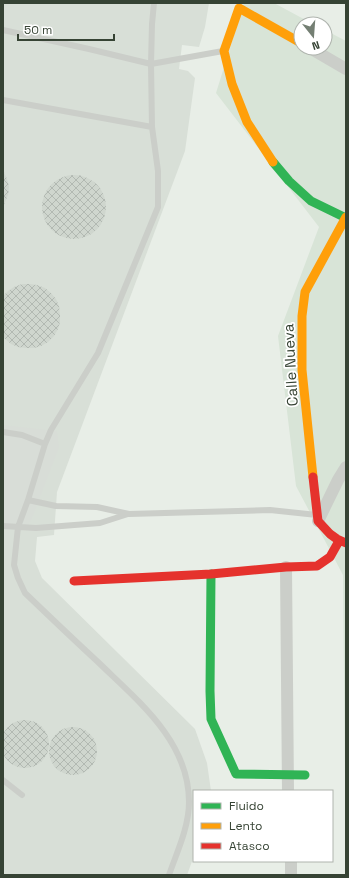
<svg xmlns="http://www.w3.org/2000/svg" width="349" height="878" font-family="'Space Grotesk',sans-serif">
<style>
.residential{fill:#d8e4d7}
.industrial{fill:#d8dfd7}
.parking{fill:#d8ddd7}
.building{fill:url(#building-cross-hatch)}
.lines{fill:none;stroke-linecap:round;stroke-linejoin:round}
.lane{stroke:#cbcec9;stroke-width:6}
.street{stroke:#cbcec9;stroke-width:12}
.fast{stroke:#30b455;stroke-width:9}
.slow{stroke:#ff9f0a;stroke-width:9}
.jam{stroke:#e5322d;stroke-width:9}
.labels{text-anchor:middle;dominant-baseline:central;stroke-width:3.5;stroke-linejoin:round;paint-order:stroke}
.street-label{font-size:15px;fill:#364334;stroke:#fff}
</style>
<defs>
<pattern id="building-cross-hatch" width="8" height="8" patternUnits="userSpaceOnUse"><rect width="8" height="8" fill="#cfd6ce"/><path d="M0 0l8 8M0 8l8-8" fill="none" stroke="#b2b9b2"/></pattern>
</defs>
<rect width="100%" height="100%" fill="#e8eee7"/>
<path class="residential" d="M244,3H274L313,24H301V48H325V30L346,41V875L343,575L296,486L278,336L319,227L216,93Z"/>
<path class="industrial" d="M3,3H209L205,27L199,47L182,45L179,69L188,71L195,78L185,151L57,492L54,535L37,537L35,561L42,578L195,729L207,763L211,791H194V856L187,875H3Z"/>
<path class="parking" d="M3,425L57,431L59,447L32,518L27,527L3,529Z"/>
<path class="building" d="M3,170L7,179L9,187L8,195L3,207Z
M42 207a32 32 0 1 1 64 0a32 32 0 1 1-64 0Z
M22,284H30L37,285L45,288L51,293L56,299L59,306L60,314V322L58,329L54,336L48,342L41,346L34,348H26L18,347L11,344L3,337V296L8,291L14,287Z
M1 744a24 24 0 1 1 48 0a24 24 0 1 1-48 0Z
M49 751a24 24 0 1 1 48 0a24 24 0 1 1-48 0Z"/>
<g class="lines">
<path class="lane" d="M154,3L152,24L151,64L152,127L158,171V207L98,353L51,430L45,444L28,500L18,527L14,565L18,578L25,593C49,616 73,639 98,662C138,701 189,741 189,802C189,827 177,852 169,875
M3,30L89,49L151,64L223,51
M3,100L152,127
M3,432L22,435L45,444
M28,500L56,506L97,507L129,514L270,510L317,515
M3,526L36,528L100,523L128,514
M3,780L22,795"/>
<path class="street" d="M310,48L346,69
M318,521L338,480L346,467
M286,567L288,791
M291,861V875"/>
<path class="fast" d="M273,162L289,181L311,201L346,218
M211,574L210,691L211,719L236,774L305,775"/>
<path class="slow" d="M273,162L247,122L232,84L224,51L239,8L301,43
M313,477L302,370V316L305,292L346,217"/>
<path class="jam" d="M313,477L318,521L330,534L337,539L346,543
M74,581L211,574L286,567L317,566L330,557L339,541"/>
</g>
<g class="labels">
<g class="street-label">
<text transform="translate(290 365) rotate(-93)">Calle Nueva</text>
</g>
</g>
<rect width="349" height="878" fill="none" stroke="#364334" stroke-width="8"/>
<rect x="193" y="790" width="140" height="72" fill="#ffffff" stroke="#afb4ae"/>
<rect x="201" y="803" width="20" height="6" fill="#30b455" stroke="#afb4ae"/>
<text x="229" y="810" font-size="12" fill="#364334">Fluido</text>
<rect x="201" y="823" width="20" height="6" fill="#ff9f0a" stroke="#afb4ae"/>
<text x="229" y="830" font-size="12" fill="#364334">Lento</text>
<rect x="201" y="843" width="20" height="6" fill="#e5322d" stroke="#afb4ae"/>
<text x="229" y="850" font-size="12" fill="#364334">Atasco</text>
<g transform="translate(313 36) rotate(163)"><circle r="19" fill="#ffffff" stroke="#afb4ae"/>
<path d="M0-3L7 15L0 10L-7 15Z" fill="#747f73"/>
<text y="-6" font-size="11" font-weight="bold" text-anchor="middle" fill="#364334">N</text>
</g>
<path d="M18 34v6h96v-6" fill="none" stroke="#364334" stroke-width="2"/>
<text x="24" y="34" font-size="12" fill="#364334" stroke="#ffffff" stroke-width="3" paint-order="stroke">50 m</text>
</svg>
